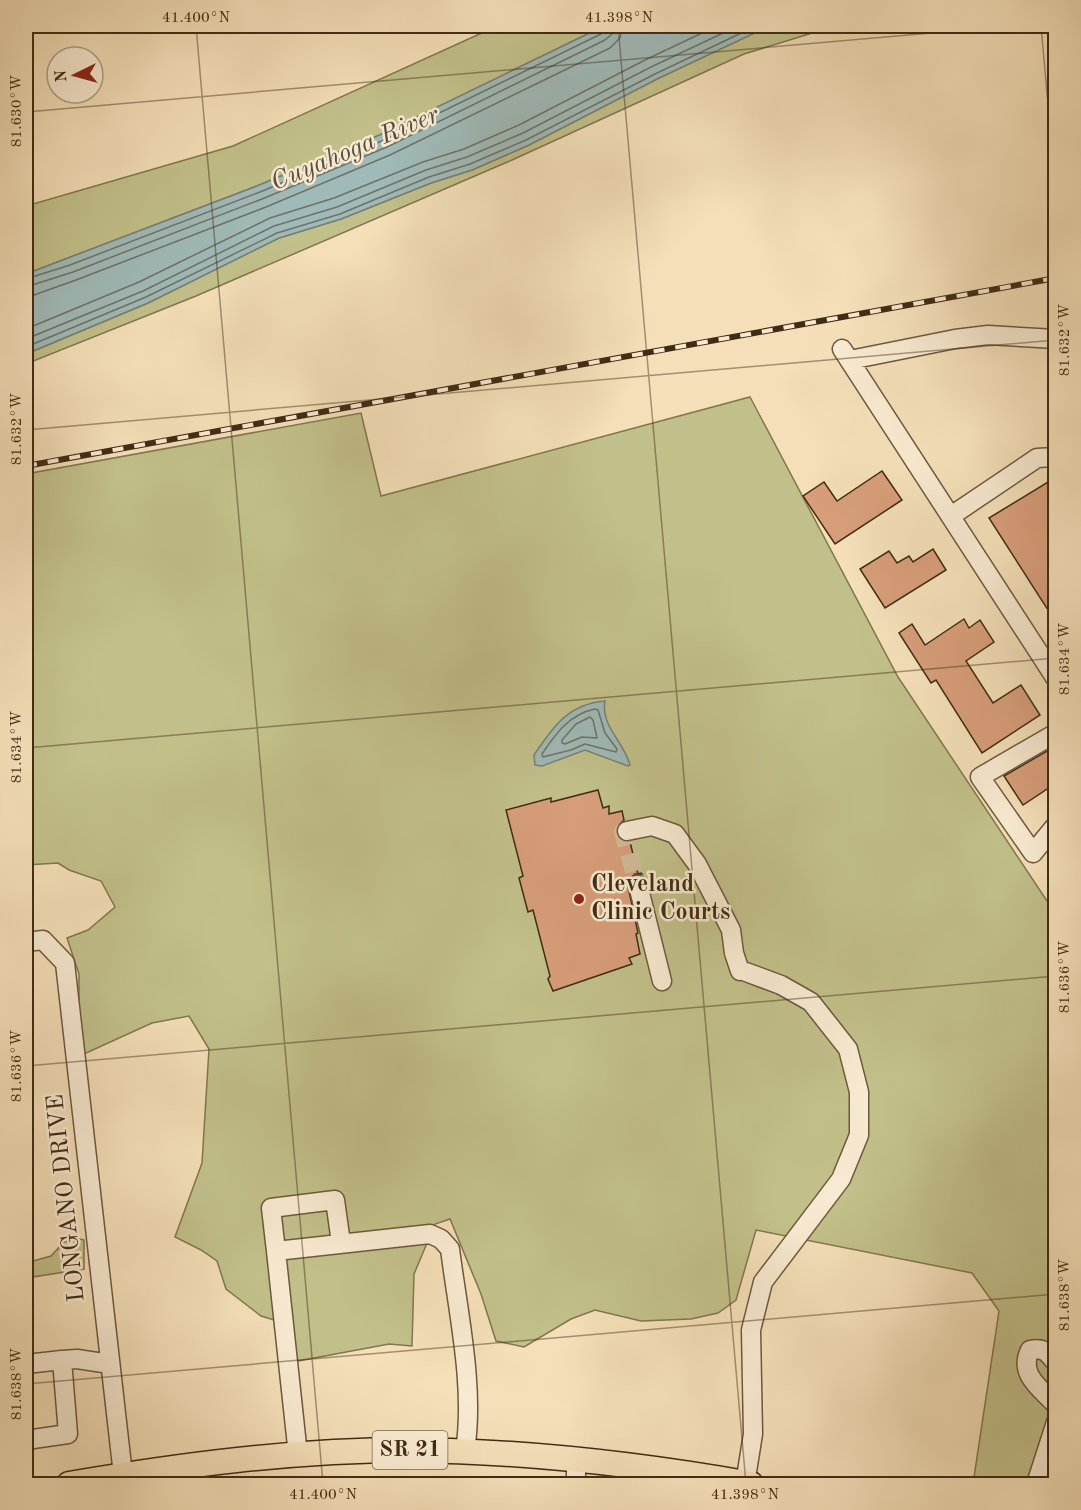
<svg xmlns="http://www.w3.org/2000/svg" width="1081" height="1510" font-family="'Old Standard TT',serif">
<style>
.green{fill:#c2c08a;stroke:#82764e;stroke-width:1.5}
.water{fill:#9fbab8;stroke:#798176;stroke-width:1.5}
.lines{fill:none;stroke-linecap:round;stroke-linejoin:round}
.shore{stroke:#707266;stroke-width:1.5}
.building{fill:#d79e79;stroke:#412b13;stroke-width:1.5}
.minor-tunnel{stroke:#d0bb97;stroke-width:18;stroke-dasharray:18 9;stroke-linecap:butt}
.minor-casing{stroke:#6e583c;stroke-width:21}
.major-casing{stroke:#412b13;stroke-width:27}
.minor{stroke:#f8ead1;stroke-width:18}
.major{stroke:#f4dfb8;stroke-width:24}
.rail-casing{stroke:#412b13;stroke-width:6}
.rail{stroke:#f8ead1;stroke-width:4;stroke-dasharray:11;stroke-linecap:butt}
.ticks{fill:none;stroke:#412b13;stroke-width:1.5;stroke-opacity:0.45}
.poi-dot{fill:#8f2418;stroke:#f8ead1;stroke-width:2}
.labels{text-anchor:middle;dominant-baseline:central;stroke-width:5;stroke-linejoin:round;paint-order:stroke}
.shield{fill:#f8ead1;stroke:#78644c;stroke-width:1.5}
.shield-label{font-size:22px;font-weight:bold;fill:#412b13}
.poi-label{font-size:24px;font-weight:bold;fill:#412b13;stroke:#f8ead1;text-anchor:start}
.street-label{font-size:24px;fill:#412b13;stroke:#f8ead1}
.water-label{font-size:26px;font-style:italic;fill:#584f3c;stroke:#f8ead1}
.neatline{fill:none;stroke:#412b13;stroke-width:2}
.ticks-label{font-size:15px;text-anchor:middle;fill:#412b13}
</style>
<rect width="100%" height="100%" fill="#f4dfb8"/>
<filter id="stains"><feTurbulence type="fractalNoise" baseFrequency=".00333" numOctaves="4"/><feColorMatrix values="0 0 0 0 .2 0 0 0 0 .09 0 0 0 0 .02 0 0 0 .5 -.17"/></filter>
<radialGradient id="worn" r=".72"><stop offset=".6" stop-color="#630" stop-opacity="0"/><stop offset="1" stop-color="#630" stop-opacity=".3"/></radialGradient>
<path class="green" d="M497,26H604L382,134L257,186L26,274V206L233,146Z
M775,26H835L744,54L512,160L196,296L26,364V354L148,303L279,238L341,219L431,183L472,170L529,145L657,79L765,28Z
M750,397L898,677L1055,913V1484H973L999,1311L972,1273L756,1230L736,1300L718,1313L691,1319L641,1321L595,1310L571,1319L524,1347L496,1341L481,1294L450,1219L435,1224L414,1274L412,1346L389,1344L287,1363L281,1322L261,1316L226,1289L217,1261L201,1250L175,1237L202,1163L209,1049L189,1016L152,1023L84,1054L79,1035V974L67,938L88,930L115,907L101,881L69,870L58,863L26,865V474L361,413L381,496Z
M76,1238L84,1240V1269L26,1278V1256L33,1261L51,1256L64,1242Z"/>
<path class="water" d="M604,26H775L765,28L657,79L529,145L472,170L431,183L341,219L279,238L148,303L26,354V274L257,186L382,134Z
M605,701C600,725 624,742 630,765L628,766L585,750L542,766L535,765L534,755C553,727 568,704 605,701Z"/>
<g class="lines">
<path class="shore" d="M26,279L70,265L260,192L384,140L601,34L605,30V26
M26,287L73,272L262,199L387,147L605,40L612,34L613,26
M26,296L34,295L76,280L266,207L390,155L610,48L620,38L622,26
M26,329L139,282L270,218L334,198L423,162L464,149L519,125L647,59L717,26
M26,339L143,291L274,226L337,207L426,170L467,157L523,133L651,67L738,26
M26,347L146,297L277,233L340,214L429,177L470,164L526,140L655,74L756,26
M595,709L598,710L605,733L617,749L616,752L585,744L571,750L543,757L542,754C556,733 570,714 595,709Z
M590,717L593,720L597,738L582,737L565,744L562,743V740L576,724Z"/>
</g>
<path class="building" d="M882,471L902,500L835,544L803,496L824,482L837,501Z
M1048,482L1056,493V605L1048,610L989,518Z
M933,549L946,570L885,608L860,569L889,551L897,563L909,556L913,562Z
M964,619L969,628L980,620L994,642L966,661L993,703L1021,685L1040,715L982,753L936,680L931,683L899,633L912,624L925,645Z
M1054,747L1056,750V783L1023,805L1004,776Z
M598,790L603,808L609,806V814L622,811L624,820L617,827L616,834L623,841L630,842L638,874L641,873L642,874H635L627,882L638,933L636,934L640,954L629,958L632,964L553,991L548,979L550,976L533,910L528,912L519,878L523,876L506,810L551,798V802Z"/>
<g class="lines">
<path class="minor-tunnel" d="M627,831L623,832L638,885"/>
<g class="minor-casing">
<path id="minor" d="M842,349L1056,679
M850,360L955,339L988,335L1056,339
M951,516L1037,458L1056,457
M1056,733L980,777L1033,853L1056,825
M627,831L652,826L675,834L697,864L731,930L734,953L740,971
M638,885L662,981
M26,942L43,940L65,963L123,1475
M276,1251L271,1208L335,1200L341,1243
M62,1360L77,1359L110,1364
M1056,1363C1048,1353 1044,1347 1030,1350C1018,1374 1040,1388 1056,1405
M26,1364L62,1360L68,1434L26,1440
M298,1455L276,1251L430,1234L441,1239L450,1249C458,1313 475,1387 465,1451
M576,1458V1484
M643,1484L646,1467
M745,1484L753,1434L751,1330L763,1282L841,1179L859,1135V1092L848,1049L811,1002L781,985L746,972
M1036,1484L1056,1422"/>
</g>
<g class="major-casing">
<path id="major" d="M69,1484C181,1465 295,1450 408,1450C524,1451 637,1464 751,1484"/>
</g>
<use href="#minor" class="minor"/>
<use href="#major" class="major"/>
<g class="rail-casing">
<path id="rail" d="M26,466L1056,278"/>
</g>
<use href="#rail" class="rail"/>
</g>
<path class="ticks" d="M196,26L323,1484M618,26L746,1484M1041,26L1056,193M26,112L1012,26M26,430L1056,340M26,748L1056,658M26,1066L1056,976M26,1384L1056,1294"/>
<circle class="poi-dot" cx="579" cy="899" r="6"/>
<g class="labels">
<rect class="shield" x="372.5" y="1431" width="75" height="38" rx="4.5"/>
<g class="shield-label">
<text x="410" y="1450">SR 21</text>
</g>
<g class="poi-label">
<text x="591" y="885">Cleveland<tspan x="591" dy="28">Clinic Courts</tspan></text>
</g>
<g class="street-label">
<text transform="translate(67 1198) rotate(-96)">LONGANO DRIVE</text>
</g>
<g class="water-label">
<text transform="translate(355 149) rotate(-23)">Cuyahoga River</text>
</g>
</g>
<rect width="1081" height="1510" fill="none" stroke="#f4dfb8" stroke-width="66"/>
<g transform="translate(75 75) rotate(265)"><circle r="28" fill="#f8ead1" stroke="#af9e85" stroke-width="1.5"/>
<path d="M0-4.5L10 22L0 15L-10 22Z" fill="#8f2418"/>
<text y="-9" font-size="16" font-weight="bold" text-anchor="middle" fill="#412b13">N</text>
</g>
<rect x="33" y="33" width="1015" height="1444" class="neatline"/>
<g class="ticks-label">
<text x="196" y="22">41.400°N</text>
<text x="619" y="22">41.398°N</text>
<text transform="translate(16 111) rotate(-90)" y="5">81.630°W</text>
<text transform="translate(1064 340) rotate(-90)" y="5">81.632°W</text>
<text transform="translate(16 429) rotate(-90)" y="5">81.632°W</text>
<text transform="translate(1064 659) rotate(-90)" y="5">81.634°W</text>
<text transform="translate(16 747) rotate(-90)" y="5">81.634°W</text>
<text transform="translate(1064 977) rotate(-90)" y="5">81.636°W</text>
<text transform="translate(16 1066) rotate(-90)" y="5">81.636°W</text>
<text transform="translate(1064 1295) rotate(-90)" y="5">81.638°W</text>
<text transform="translate(16 1384) rotate(-90)" y="5">81.638°W</text>
<text x="323" y="1499">41.400°N</text>
<text x="745" y="1499">41.398°N</text>
</g>
<rect width="100%" height="100%" filter="url(#stains)"/>
<rect width="100%" height="100%" fill="url(#worn)"/>
</svg>
